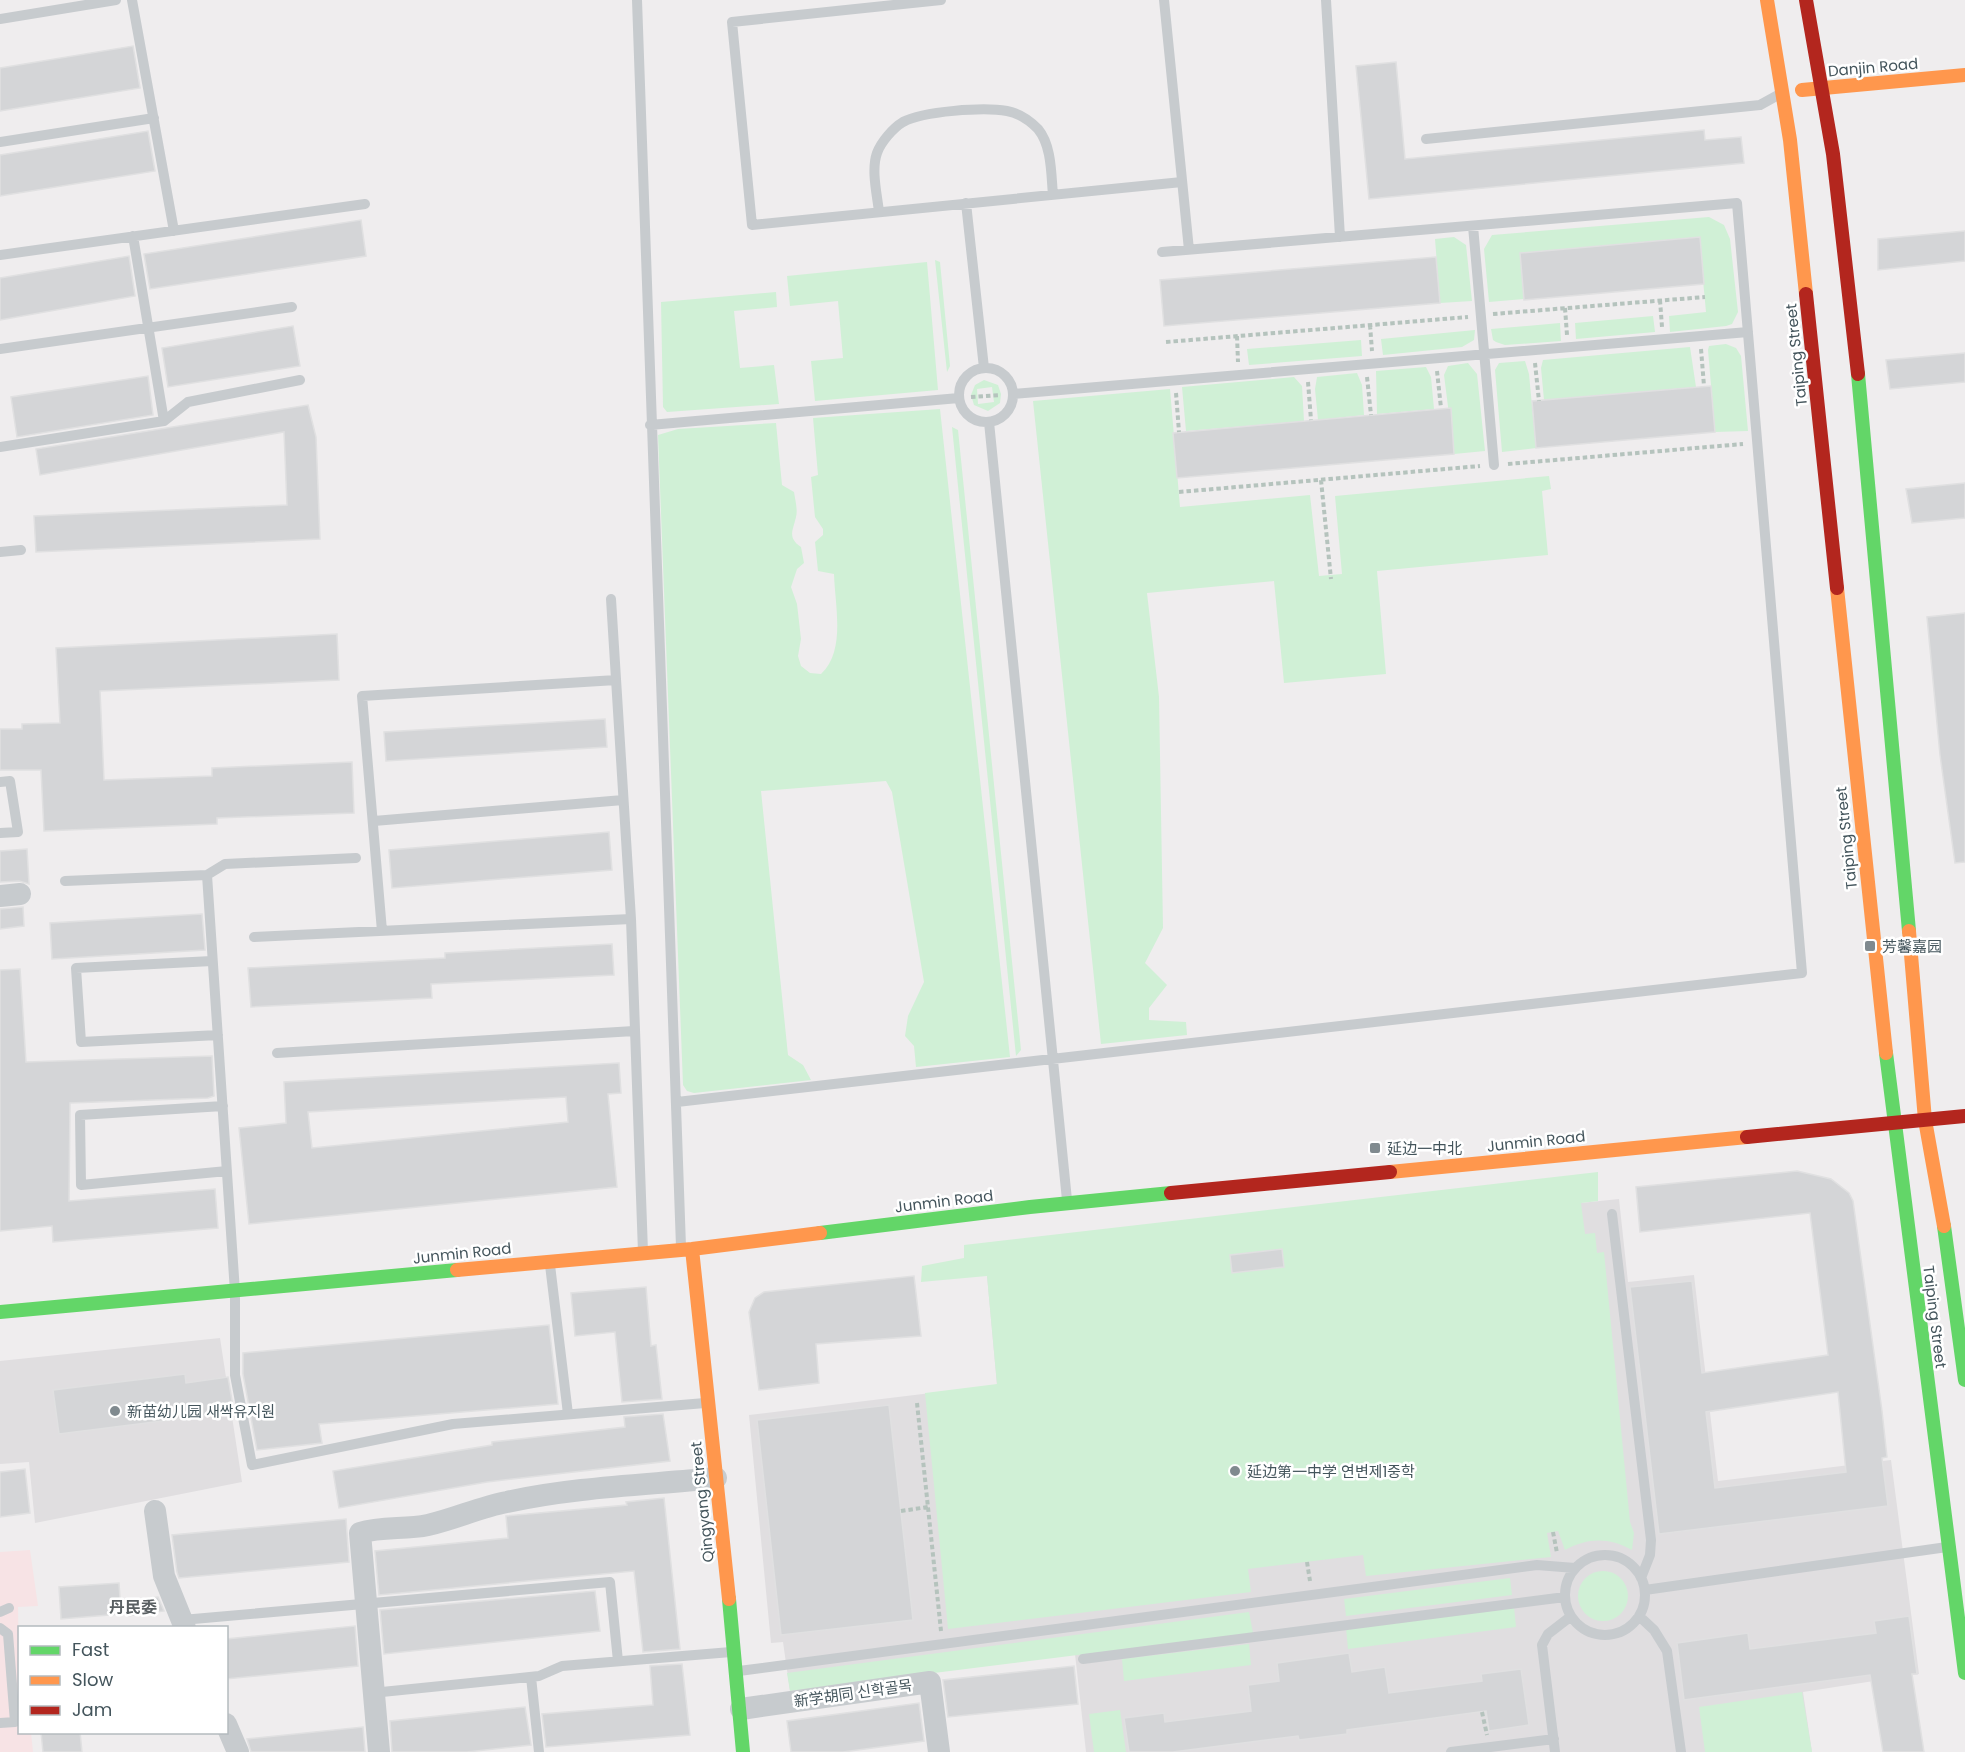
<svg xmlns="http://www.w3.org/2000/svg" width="1965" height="1752" font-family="Poppins,'Noto Sans SC','Noto Sans KR',sans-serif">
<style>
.education{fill:#e0dee0}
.medical{fill:#f7e3e5}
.green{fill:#d0f0d6;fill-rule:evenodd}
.building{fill:#d4d5d7;stroke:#e0e0e1;stroke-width:1.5;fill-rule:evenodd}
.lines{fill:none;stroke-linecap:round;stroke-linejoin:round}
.path{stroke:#b5c3bd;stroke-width:4;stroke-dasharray:4.5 3;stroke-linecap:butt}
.lane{stroke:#c7cbce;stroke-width:10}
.street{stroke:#c7cbce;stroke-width:22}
.fast{stroke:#63d668;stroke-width:14}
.slow{stroke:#ff974d;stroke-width:14}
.jam{stroke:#b3261e;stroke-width:14}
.poi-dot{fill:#808a8f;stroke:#fff;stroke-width:2}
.labels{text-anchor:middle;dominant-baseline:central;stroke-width:5;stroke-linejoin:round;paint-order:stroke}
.street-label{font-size:15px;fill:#44555c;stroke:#fff}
.poi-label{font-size:15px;fill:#44555c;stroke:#fff;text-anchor:start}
.neighbourhood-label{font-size:16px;font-weight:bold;fill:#595f62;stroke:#fff}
</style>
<rect width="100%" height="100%" fill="#efedee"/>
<path class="education" d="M1619,1199L1628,1282L1694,1275L1718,1481L1891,1460L1919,1674L1803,1692L1812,1752H1086L1075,1654L790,1691L783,1642L771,1643L749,1415L997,1385L986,1265Z
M220,1338L242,1482L35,1523L29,1462L0,1464V1361Z"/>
<path class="medical" d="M30,1550L38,1606L18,1607L20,1732L31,1733L33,1752H0V1552Z"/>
<path class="green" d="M1709,217L1724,225L1730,239L1738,312L1732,324L1726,326L1670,332L1669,316L1706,312L1699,237L1524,299L1489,302L1484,249L1492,235Z
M1454,237L1466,245L1472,301L1440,303L1435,239Z
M935,260L940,262L950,366L947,372Z
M927,262L938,390L815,401L811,361L843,358L838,301L790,306L787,276Z
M776,292L777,307L734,311L740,368L774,365L779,404L667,412L663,407L661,302Z
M1653,316L1655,332L1576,339L1575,323Z
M1560,323L1561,341L1505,345L1496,342L1493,340L1491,329Z
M1475,330L1474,340L1462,347L1383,355L1381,339Z
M1361,340L1362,356L1249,365L1247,349Z
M1726,344L1736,348L1741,356L1748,431L1715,432L1708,350L1709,346Z
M1690,347L1696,387L1544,400L1541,368L1543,360Z
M1525,361L1529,374L1536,448L1502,452L1495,370L1499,363Z
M1468,363L1477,374L1485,451L1454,454L1444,375L1448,366Z
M1426,367L1431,377L1434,409L1377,414L1376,371Z
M1357,373L1362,385L1364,415L1318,420L1315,389L1317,377Z
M1294,377L1302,386L1304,421L1186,431L1182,387Z
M984,380L998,385L1001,394L1000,403L988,411L974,405L971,395L975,385ZM992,387L994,402L978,404L977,389Z
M1170,389L1180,507L1310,495L1319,576L1342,574L1335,496L1549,476L1551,489L1542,491L1548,555L1377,571L1386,674L1284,683L1274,581L1147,593L1159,697L1163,928L1145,963L1167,985L1149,1008V1020L1186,1022L1187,1035L1101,1044L1033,401Z
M940,409L1010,1057L916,1067L914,1046L905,1036L908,1016L924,982L892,792L886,781L761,791L788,1055L803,1065L811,1080L694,1093L687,1091L683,1085L658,435L678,429L776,423L782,485L794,492C795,499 798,510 796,517C793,531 787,537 801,547L804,563L797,569L791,587L797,604L801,639L798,656L801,666L810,673L821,674C846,651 835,606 834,574L818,571L815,542L823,535V529L815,517L811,477L818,475L813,418Z
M952,427L958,430L1021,1050L1016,1056Z
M1598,1172V1201L1581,1203L1585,1234L1595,1233L1597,1253L1604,1252L1630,1522L1634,1533L1632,1550C1608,1537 1588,1538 1565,1550L1558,1531L1547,1533L1551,1557L1366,1576L1363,1555L1248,1569L1251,1592L948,1629L925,1393L997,1384L987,1276L921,1282L922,1266L964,1258V1245Z
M1578 1596a25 25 0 1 1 50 0a25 25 0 1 1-50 0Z
M1510,1578L1512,1595L1346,1616L1344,1599Z
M1514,1607L1516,1627L1348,1649L1346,1628Z
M1249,1612L1253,1633L790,1691L787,1673Z
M1249,1644L1251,1665L1124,1681L1122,1659Z
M1802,1692L1812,1752H1705L1699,1707Z
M1120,1710L1126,1752H1094L1089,1714Z"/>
<path class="building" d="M133,46L140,88L0,111V68Z
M1396,62L1405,159L1704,130L1705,140L1741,137L1744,163L1369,199L1356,66Z
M148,131L155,171L0,196V155Z
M361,220L366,256L150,289L144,254Z
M1965,231V261L1878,270V239Z
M1700,237L1704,284L1524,300L1520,253Z
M129,256L135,296L0,320V278Z
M1436,257L1440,303L1164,326L1160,280Z
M293,326L300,366L168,387L162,348Z
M1965,353V382L1890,389L1886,360Z
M148,376L153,415L17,437L11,397Z
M1711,386L1715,432L1536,448L1532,401Z
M308,405L316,437L320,539L36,552L34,516L287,505L284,432L40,475L36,449Z
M1451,408L1454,454L1177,478L1173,433Z
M1965,483V518L1912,523L1906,489Z
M1965,613V862L1955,863L1940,755L1927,617Z
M337,634L339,680L100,691L104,780L212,776V768L352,762L354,813L217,818V824L44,831L41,770H0V729H22V724L60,723L56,648Z
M605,719L607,747L386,761L384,732Z
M609,832L612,870L392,888L389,850Z
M27,849L29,884L19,881L0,882V851Z
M23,907L24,926L0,929V909Z
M202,914L205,950L52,959L50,923Z
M612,944L614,975L431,984L432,998L251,1007L248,968L445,958V953Z
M20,969L26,1062L212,1056L214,1096L208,1098L70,1103L69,1201L215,1189L218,1228L53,1242L52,1226L0,1231V970Z
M619,1063L621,1093L608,1094L617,1187L249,1224L239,1128L286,1123L284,1082ZM566,1097L568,1122L312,1148L308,1112Z
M1797,1171L1831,1179L1849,1193L1853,1201L1882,1411L1887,1457L1882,1458L1888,1506L1659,1534L1630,1287L1692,1281L1702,1373L1828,1355L1810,1213L1640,1232L1636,1187ZM1838,1392L1846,1472L1715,1488L1706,1412Z
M1282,1249L1284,1267L1232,1273L1230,1255Z
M914,1276L921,1336L816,1344L819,1383L759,1390L749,1312L755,1298L764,1292Z
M646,1287L651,1346L656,1345L662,1399L622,1402L615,1332L575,1336L571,1293Z
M549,1325L558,1404L319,1424L322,1443L257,1450L243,1374V1353Z
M185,1374L186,1383L228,1377L234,1412L59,1434L53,1390Z
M889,1405L913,1620L781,1635L757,1420Z
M663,1414L670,1461L487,1482L339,1508L333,1471L492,1445V1442L625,1427L624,1417Z
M25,1469L30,1513L0,1517V1472Z
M664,1498L680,1649L643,1652L634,1571L379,1595L375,1551L508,1538L506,1516L627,1505L626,1502Z
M346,1519L349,1562L179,1578L177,1572L172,1535Z
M119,1583L121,1614L61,1619L59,1587Z
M595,1591L600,1631L384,1654L380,1610Z
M158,1597L164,1611L128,1616L126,1601Z
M1909,1616L1917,1674H1912L1924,1752H1883L1870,1675L1684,1700L1677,1643L1748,1633L1750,1649L1876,1633L1874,1621Z
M355,1626L358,1666L226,1679V1639Z
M1349,1653L1352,1672L1385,1667L1389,1693L1482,1681L1481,1674L1521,1669L1529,1725L1489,1731L1486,1711L1347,1730V1734L1299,1740L1298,1736L1173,1752H1129L1124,1718L1164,1713L1165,1722L1251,1711L1248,1685L1279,1681L1277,1663Z
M682,1664L690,1735L546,1747L542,1714L653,1705L650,1666Z
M1074,1666L1078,1704L948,1717L943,1680Z
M919,1703L924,1741L843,1752H791L787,1721Z
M525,1707L531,1745L467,1752H392L390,1721Z
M363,1727L365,1752H251L247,1739Z
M41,1732H80L82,1752H43Z"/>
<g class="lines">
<path class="path" d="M1660,300L1662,327
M1565,308L1567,335
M1493,314L1705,297
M1370,325L1372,351
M1237,336L1238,362
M1166,342L1468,317
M1701,349L1704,386
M1535,363L1539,401
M1437,371L1441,408
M1367,377L1371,415
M1308,382L1311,420
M1176,393L1179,432
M971,397L1000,395
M1508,464L1743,444
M1321,480L1331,579
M1179,492L1480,466
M917,1403L941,1631
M901,1511L928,1507
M1553,1532L1557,1553
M1307,1562L1310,1581
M1482,1712L1487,1735"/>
<path class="lane" d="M132,0L174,231
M637,0L681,1247
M941,0L732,22L752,225L1182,182
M1164,0L1189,250
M1326,0L1340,237
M0,19L116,0
M1426,139L1760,105L1780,94
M0,142L154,118
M966,203L984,368
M879,212C877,194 871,170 877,153C881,142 893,128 903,122C923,111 984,107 1007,111C1018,113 1030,121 1038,129C1052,146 1051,174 1053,195
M1473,226L1494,465
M133,236L164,421
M0,255L365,204
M0,349L292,307
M959 395a27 27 0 1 1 54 0a27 27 0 1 1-54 0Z
M1013,394L1748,332
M989,422L1067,1200
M650,425L959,398
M0,447L164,421L188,402L300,380
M0,552L21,550
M611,599L631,919L643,1252
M0,782L10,781L18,832L0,833
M374,821L623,800
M207,875L235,1292V1375L252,1465L453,1424L705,1403
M65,881L207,875L225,864L356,858
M382,931L362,696L616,680
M254,937L631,919
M212,961L76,968L81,1042L218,1035
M277,1053L634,1031
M677,1102L1802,973L1737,203L1162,252
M223,1106L80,1115L81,1185L227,1171
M1612,1214L1651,1540L1650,1555L1641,1578
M550,1265L568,1414
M1565 1595a40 40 0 1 1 80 0a40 40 0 1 1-80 0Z
M1645,1590L1947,1547
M0,1612L9,1608
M1639,1616L1654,1630L1667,1651L1681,1752
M182,1620L610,1582L618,1661
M0,1628L8,1634L15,1722L0,1723
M1083,1659L1565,1597
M739,1671L1537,1565L1575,1568
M531,1677L539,1752
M372,1693L539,1676L562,1666L731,1652
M1451,1752L1554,1739
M1555,1752L1542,1645L1548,1634L1570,1617"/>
<path class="street" d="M0,896L20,894
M155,1511L164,1576L185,1628
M741,1709L930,1682L939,1752
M226,1724L238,1752
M379,1752L360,1533C382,1526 405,1530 428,1525C455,1519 480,1507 507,1502C575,1487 647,1485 716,1478"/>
<path class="fast" d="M1858,374L1909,931
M1886,1053L1965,1673
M1944,1226L1965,1380
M820,1233L1030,1207L1171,1193
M0,1312L457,1270
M729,1599L743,1752"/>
<path class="slow" d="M1767,0L1790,140L1806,294
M1802,90L1965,75
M1837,588L1886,1053
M1909,931L1925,1120L1944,1226
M1390,1172L1747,1137
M692,1249L729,1599
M457,1270L692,1249L820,1233"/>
<path class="jam" d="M1806,0L1833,154L1858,374
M1806,294L1837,588
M1747,1137L1965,1116
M1171,1193L1390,1172"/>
</g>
<g class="poi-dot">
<rect x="1864" y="940" width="12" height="12" rx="3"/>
<rect x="1369" y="1142" width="12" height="12" rx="3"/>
<circle cx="115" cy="1411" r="6"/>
<circle cx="1235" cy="1471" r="6"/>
</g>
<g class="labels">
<g class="street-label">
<text transform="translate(1873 67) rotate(-5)">Danjin Road</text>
<text transform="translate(1796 355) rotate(-96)">Taiping Street</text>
<text transform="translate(1846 838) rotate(-96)">Taiping Street</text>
<text transform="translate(1536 1141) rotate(-6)">Junmin Road</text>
<text transform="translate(944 1201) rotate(-7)">Junmin Road</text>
<text transform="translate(462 1253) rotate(-6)">Junmin Road</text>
<text transform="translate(1935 1317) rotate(83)">Taiping Street</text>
<text transform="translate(702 1502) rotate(-96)">Qingyang Street</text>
<text transform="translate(853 1693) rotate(-8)">新学胡同 신학골목</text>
</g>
<g class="poi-label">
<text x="1882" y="946">芳馨嘉园</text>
<text x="1387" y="1148">延边一中北</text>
<text x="127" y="1411">新苗幼儿园 새싹유지원</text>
<text x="1247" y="1471">延边第一中学 연변제1중학</text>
</g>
<g class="neighbourhood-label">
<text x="133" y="1607">丹民委</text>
</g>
</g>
<rect x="18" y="1626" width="210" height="108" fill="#ffffff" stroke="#b4bbbe" stroke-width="1.5"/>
<rect x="30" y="1646" width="30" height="9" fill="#63d668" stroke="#b4bbbe" stroke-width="1.5"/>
<text x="72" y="1656" font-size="18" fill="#44555c">Fast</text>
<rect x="30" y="1676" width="30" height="9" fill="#ff974d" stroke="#b4bbbe" stroke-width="1.5"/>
<text x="72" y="1686" font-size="18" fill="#44555c">Slow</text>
<rect x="30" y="1706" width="30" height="9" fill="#b3261e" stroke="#b4bbbe" stroke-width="1.5"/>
<text x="72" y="1716" font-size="18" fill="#44555c">Jam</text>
</svg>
